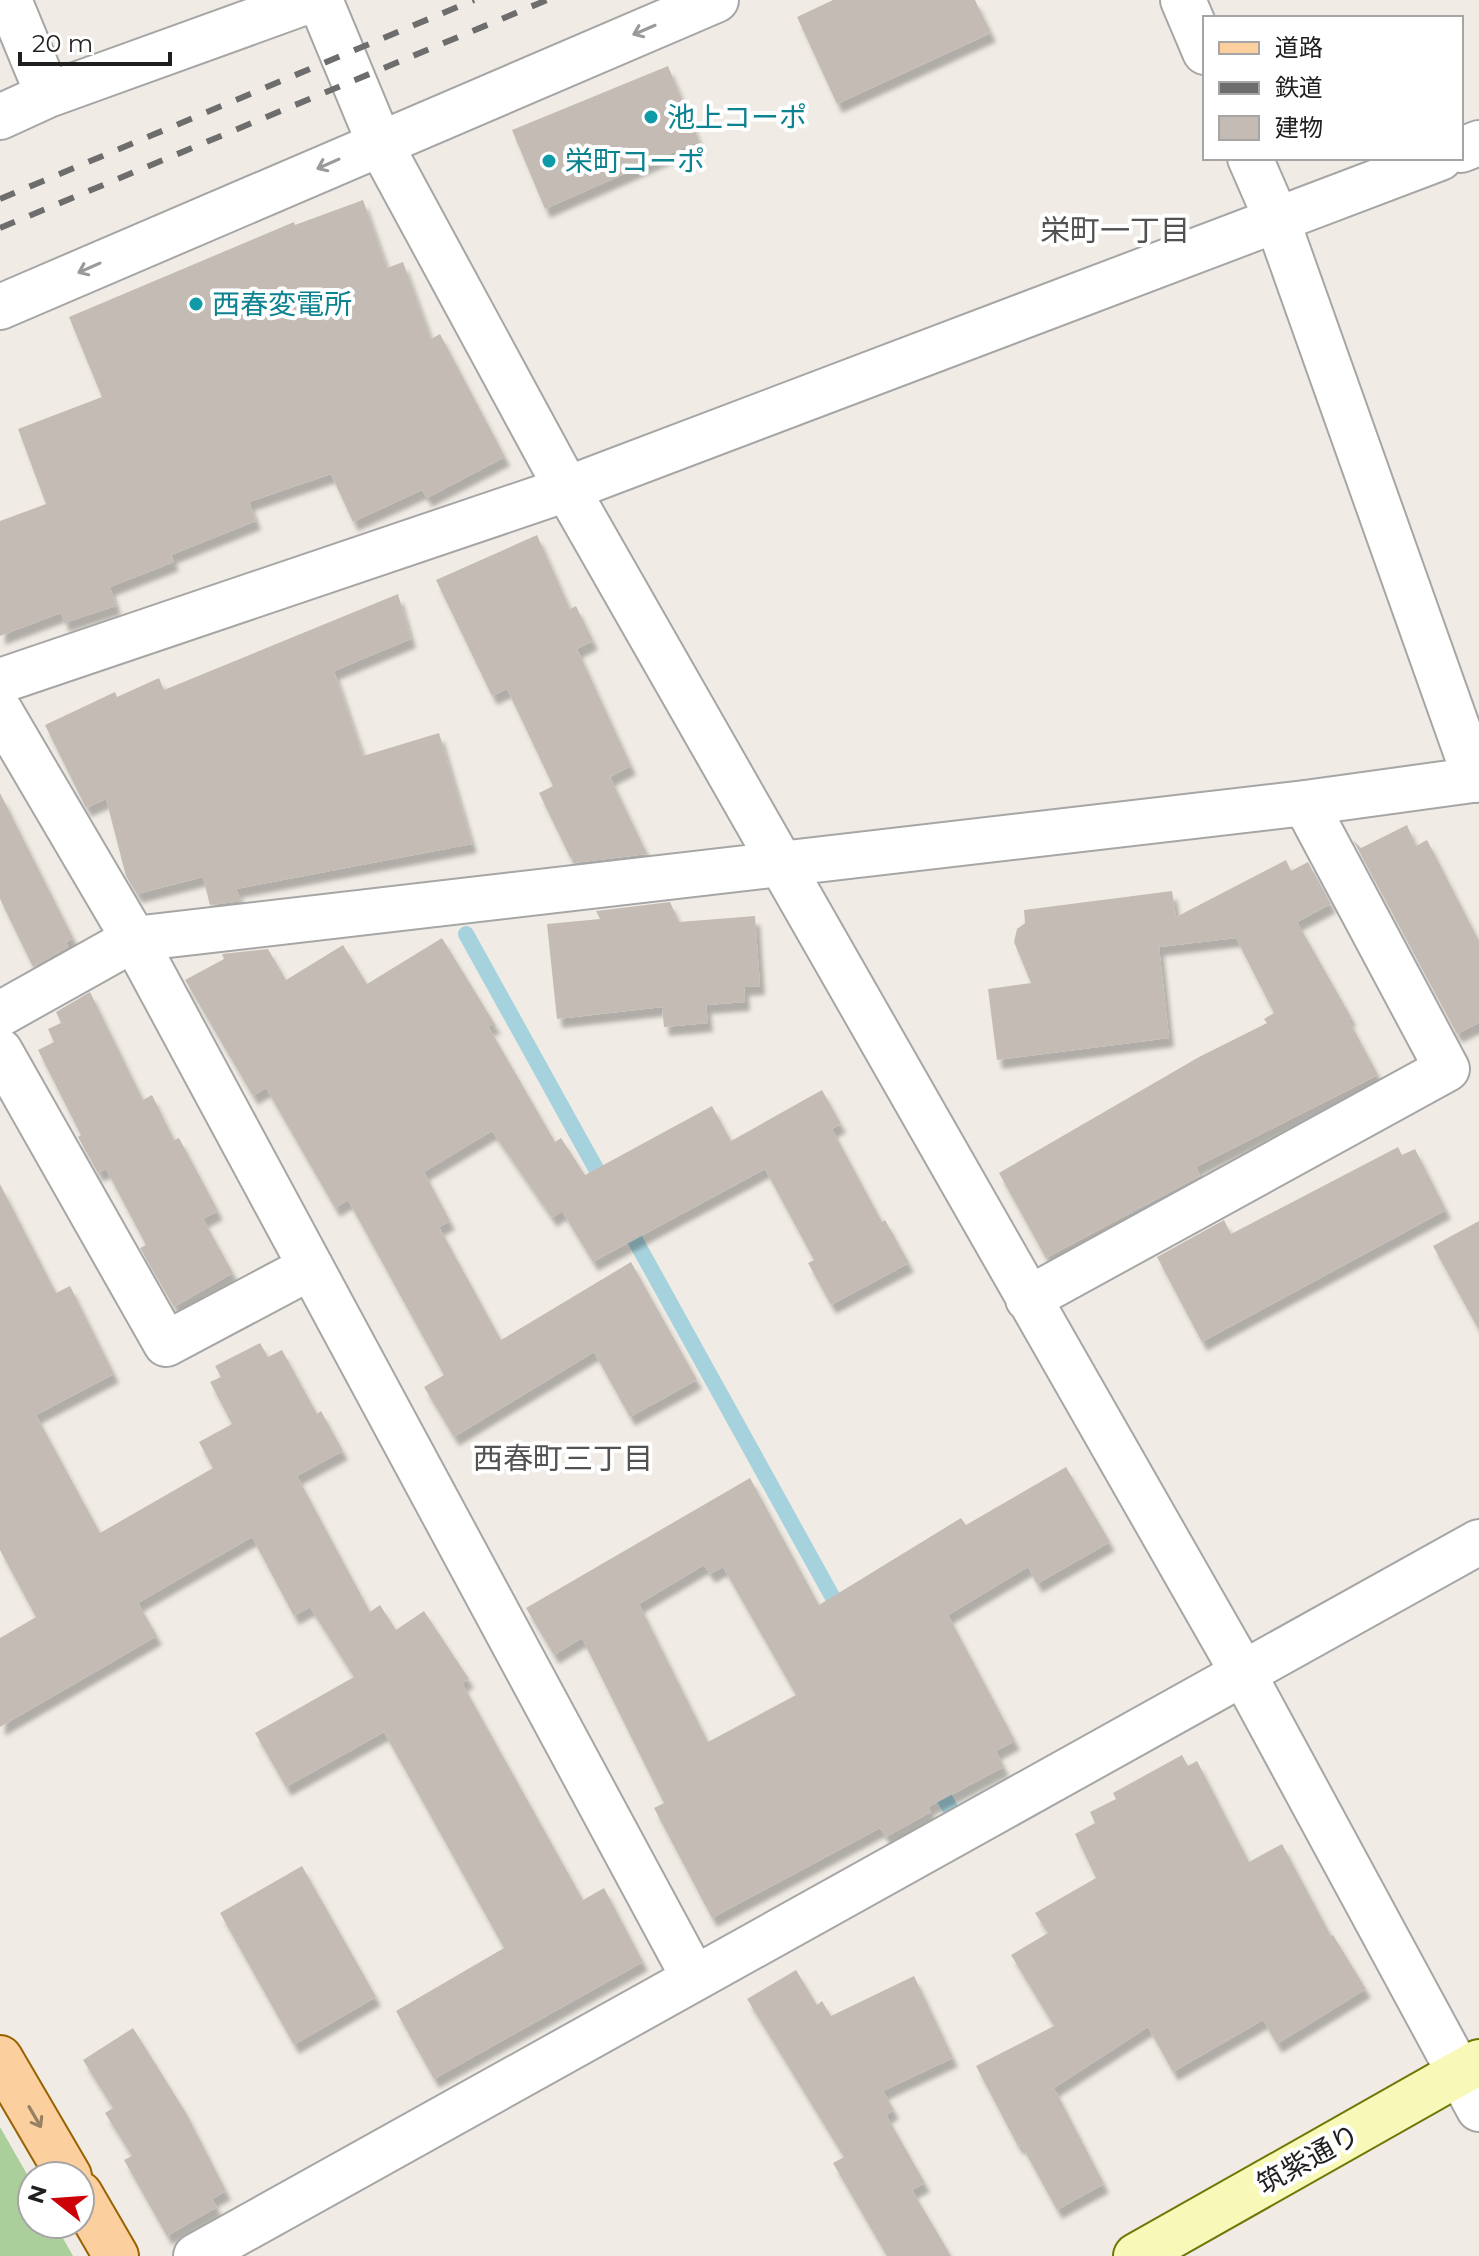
<svg xmlns="http://www.w3.org/2000/svg" width="1479" height="2256" font-family="Montserrat,'Noto Sans JP',sans-serif">
<style>
.forest{fill:#abcf9a}
.lines{fill:none;stroke-linecap:round;stroke-linejoin:round}
.stream{stroke:#a6d2dd;stroke-width:16}
.building{fill:#c4bbb4;fill-rule:evenodd;filter:url(#shadow)}
.street-casing{stroke:#a6a6a6;stroke-width:48}
.secondary-casing{stroke:#6e7705;stroke-width:48}
.primary-casing{stroke:#996101;stroke-width:48}
.street{stroke:#fff;stroke-width:44}
.secondary{stroke:#f8f9b9;stroke-width:44}
.primary{stroke:#fbd09e;stroke-width:44}
.rail{stroke:#6d6d6d;stroke-width:6;stroke-dasharray:16 16;stroke-linecap:butt}
.oneway{stroke:#9a9a9a}
.oneway2{stroke:#988065}
.culture-dot{fill:#0f9aa8;stroke:#fff;stroke-width:3}
.labels{text-anchor:middle;dominant-baseline:central;stroke-width:8;stroke-linejoin:round;paint-order:stroke}
.culture-label{font-size:28px;fill:#0d838f;stroke:#fff;text-anchor:start}
.street-label{font-size:28px;fill:#1f1f1f;stroke:#fff}
.neighbourhood-label{font-size:30px;fill:#525252;stroke:#fff}
</style>
<defs>
<filter id="shadow"><feDropShadow dx="5" dy="9" stdDeviation="2" flood-color="#0004"/></filter>
</defs>
<rect width="100%" height="100%" fill="#f0ece5"/>
<path class="forest" d="M0,2127L32,2183V2224H55L73,2256H0Z"/>
<g class="lines">
<path class="stream" d="M466,934L605,1185
M624,1220L843,1616
M934,1780L951,1810"/>
</g>
<path class="building" d="M833,0H975L991,33L837,104L797,17Z
M668,66L699,141L545,209L512,130Z
M363,200L387,268L403,262L431,339L440,334L505,457L427,498L422,490L353,522L331,474L249,502L256,521L171,555L174,562L110,587L116,606L64,623L61,613L0,636V521L46,504L18,429L102,397L69,317L294,222L295,225Z
M537,535L570,609L576,606L593,641L577,649L631,766L610,777L647,854L573,863V857H570L539,793L553,786L507,689L492,696L436,580Z
M398,594L411,639L334,671L363,756L439,733L472,844L236,889L242,901L210,905L203,877L137,894L126,876L106,799L86,808L45,725L115,692L117,697L159,678L164,690Z
M0,793L73,938L66,942L68,947L33,967L0,899Z
M1407,825L1416,846L1427,840L1479,941V1023L1457,1034L1353,840L1361,848Z
M1286,860L1291,871L1308,862L1331,904L1297,922L1351,1017L1348,1019L1378,1075L1196,1167L1200,1176L1046,1258L999,1173L1199,1057L1267,1023L1264,1019L1274,1013L1236,938L1159,947L1169,1038L997,1060L988,989L1031,983L1014,942L1017,929L1025,923L1024,910L1172,891L1176,917Z
M670,902L679,922L755,916L760,986L744,987L745,1002L706,1005L708,1023L664,1027L662,1007L557,1019L547,924L600,919L596,911Z
M442,938L496,1026H488L555,1142L561,1138L585,1175L712,1106L731,1141L822,1090L841,1124L832,1129L882,1222L885,1220L909,1263L831,1305L808,1263L814,1260L765,1169L593,1262L562,1211L552,1218L492,1131L424,1172L450,1221L439,1227L501,1340L631,1262L697,1380L630,1417L594,1352L454,1437L424,1387L444,1375L348,1200L335,1208L266,1088L253,1096L185,980L224,959L222,954L268,949L286,980L343,945L367,984Z
M90,992L143,1100L152,1095L174,1140L179,1138L218,1211L203,1219L233,1273L174,1307L140,1248L146,1245L106,1169L98,1173L78,1137L81,1135L38,1050L54,1042L48,1029L61,1023L56,1012Z
M1398,1147L1402,1155L1415,1149L1446,1210L1202,1342L1157,1257L1224,1220L1231,1234Z
M0,1184L56,1293L70,1286L114,1374L36,1415L100,1533L213,1468L199,1442L232,1424L210,1382L221,1377L215,1366L260,1343L268,1357L282,1350L317,1414L321,1411L343,1451L297,1476L370,1612L380,1605L396,1630L424,1611L469,1679L462,1683L583,1900L604,1888L643,1962L434,2079L396,2011L504,1948L384,1732L286,1787L255,1733L354,1677L310,1607L294,1616L252,1537L138,1603L157,1636L0,1727V1638L36,1617L0,1550Z
M1479,1221V1330L1433,1246Z
M1066,1467L1110,1542L1037,1584L1028,1567L948,1615L1015,1741L996,1751L1004,1767L928,1807L931,1812L886,1837L880,1828L712,1918L654,1808L664,1803L582,1638L554,1655L526,1608L750,1478L819,1605L961,1518L966,1525ZM704,1565L710,1574L723,1567L796,1695L708,1742L639,1604Z
M1182,1755L1188,1766L1197,1761L1249,1862L1282,1844L1331,1936L1333,1935L1366,1989L1277,2044L1263,2020L1173,2072L1148,2027L1054,2088L1104,2184L1057,2210L1021,2144L1018,2146L976,2066L1054,2026L1011,1955L1048,1933L1035,1913L1096,1878L1075,1834L1095,1823L1090,1812L1116,1799L1113,1793Z
M302,1866L376,1997L294,2045L220,1913Z
M796,1970L817,2005L822,2001L831,2016L914,1976L953,2058L883,2091L894,2110L886,2115L925,2183L912,2190L951,2256H887L833,2163L844,2157L747,1999Z
M133,2028L186,2113L226,2191L212,2199L217,2207L167,2236L124,2160L132,2156L105,2113L113,2108L83,2060Z"/>
<g class="lines">
<g class="street-casing">
<path id="street" d="M9,0L48,95
M320,0L379,142L567,489L1243,1673L1479,2109
M1183,0L1205,52
M0,117L48,95L311,0
M1461,150L1479,143
M1250,158L1277,220L1476,780
M0,307L716,0
M0,681L567,489L1440,158
M0,711L134,939L694,1978
M0,1014L134,939L1305,803L1479,779
M0,1051L166,1344L311,1267
M1028,1299L1447,1069L1305,803
M196,2256L1479,1542"/>
</g>
<g class="secondary-casing">
<path id="secondary" d="M1136,2256L1479,2062"/>
</g>
<g class="primary-casing">
<path id="primary" d="M0,2058L69,2176
M80,2194L116,2256"/>
</g>
<use href="#street" class="street"/>
<use href="#secondary" class="secondary"/>
<use href="#primary" class="primary"/>
<path class="rail" d="M0,199L474,0
M0,228L547,0"/>
</g>
<defs><path id="oneway-shaft" d="M-6 0H5M1.5-3L5.5 0L1.5 3" fill="none" stroke-width="1.6" stroke-linecap="round" stroke-linejoin="round" transform="scale(2)"/></defs>
<g class="oneway">
<use href="#oneway-shaft" transform="translate(644 30) rotate(157)"/>
<use href="#oneway-shaft" transform="translate(328 164) rotate(156)"/>
<use href="#oneway-shaft" transform="translate(89 268) rotate(156)"/>
</g>
<use class="oneway2" href="#oneway-shaft" transform="translate(35 2117) rotate(60)"/>
<g class="culture-dot">
<circle cx="651" cy="117" r="8"/>
<circle cx="549" cy="161" r="8"/>
<circle cx="196" cy="304" r="8"/>
</g>
<g class="labels">
<g class="culture-label">
<text x="667" y="117">池上コーポ</text>
<text x="565" y="161">栄町コーポ</text>
<text x="212" y="304">西春変電所</text>
</g>
<g class="street-label">
<text transform="translate(1308 2159) rotate(-29)">筑紫通り</text>
</g>
<g class="neighbourhood-label">
<text x="1115" y="230">栄町一丁目</text>
<text x="563" y="1458">西春町三丁目</text>
</g>
</g>
<rect x="1203" y="16" width="260" height="144" fill="#ffffff" stroke="#a5a5a5" stroke-width="2"/>
<rect x="1219" y="42" width="40" height="12" fill="#fbd09e" stroke="#a5a5a5" stroke-width="2"/>
<text x="1275" y="56" font-size="24" fill="#1f1f1f">道路</text>
<rect x="1219" y="82" width="40" height="12" fill="#6d6d6d" stroke="#a5a5a5" stroke-width="2"/>
<text x="1275" y="96" font-size="24" fill="#1f1f1f">鉄道</text>
<rect x="1219" y="116" width="40" height="24" fill="#c4bbb4" stroke="#a5a5a5" stroke-width="2"/>
<text x="1275" y="136" font-size="24" fill="#1f1f1f">建物</text>
<g transform="translate(56 2200) rotate(287)"><circle r="38" fill="#ffffff" stroke="#a5a5a5" stroke-width="2"/>
<path d="M0-6L14 30L0 20L-14 30Z" fill="#cd0108"/>
<text y="-12" font-size="22" font-weight="bold" text-anchor="middle" fill="#1f1f1f">N</text>
</g>
<path d="M20 52v12h150v-12" fill="none" stroke="#1f1f1f" stroke-width="4"/>
<text x="32" y="52" font-size="24" fill="#1f1f1f" stroke="#ffffff" stroke-width="6" paint-order="stroke">20 m</text>
</svg>
